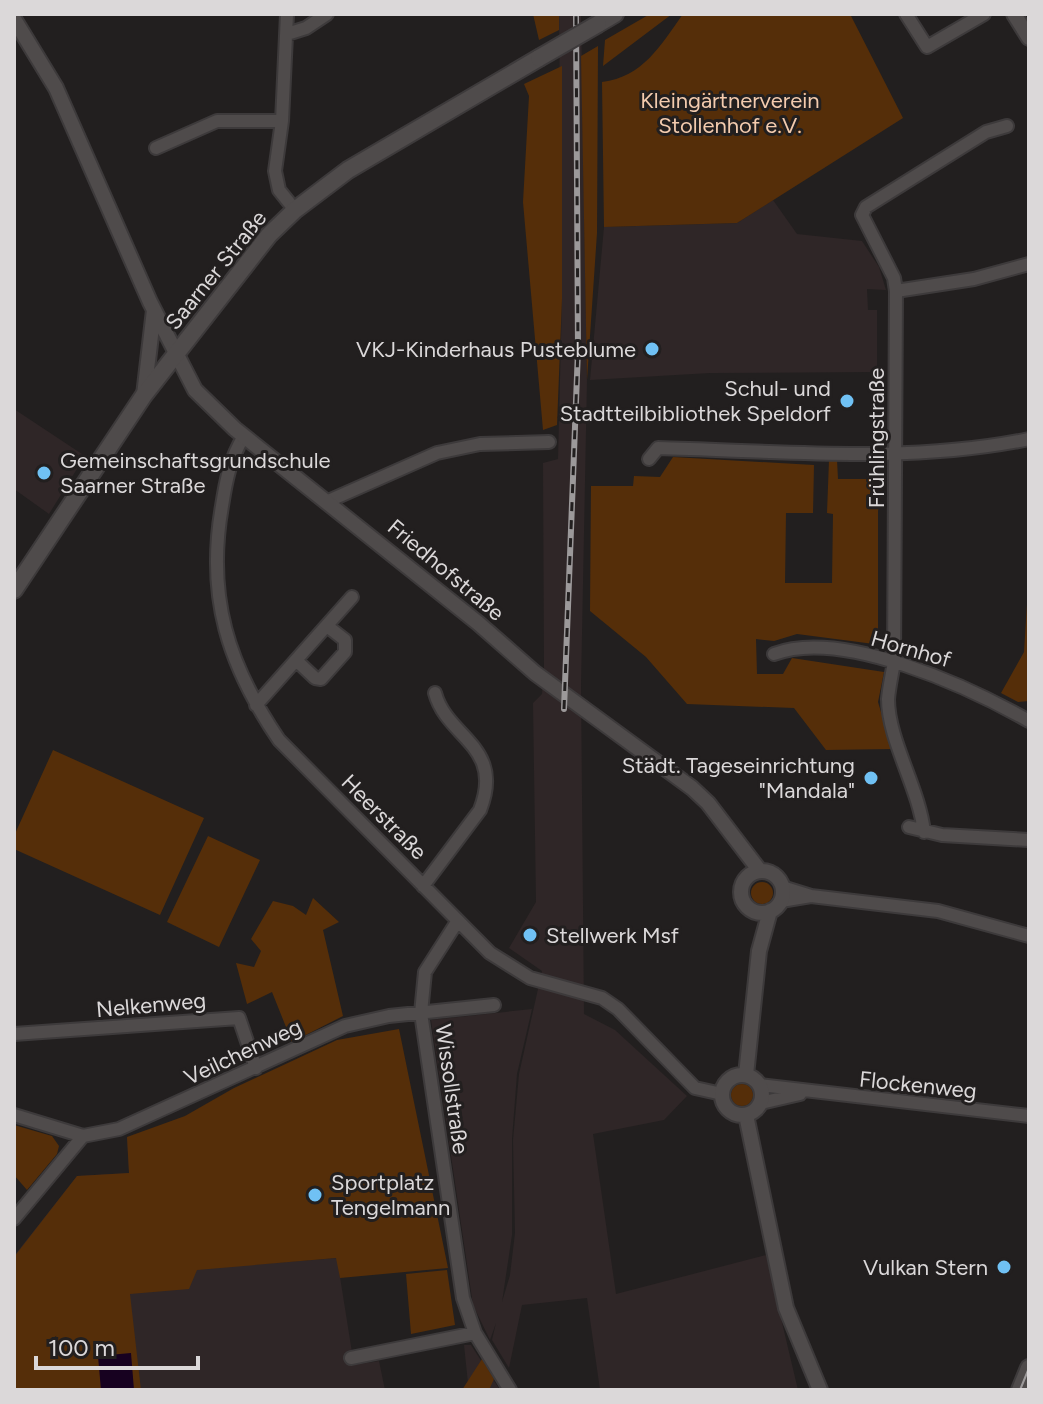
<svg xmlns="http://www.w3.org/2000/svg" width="1043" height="1404" font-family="Figtree,sans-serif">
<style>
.built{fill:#2f2627}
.green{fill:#552e09}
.water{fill:#170120}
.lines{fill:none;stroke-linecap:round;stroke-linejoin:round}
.minor-casing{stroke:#3d3a3b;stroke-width:16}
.tertiary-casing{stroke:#3d3a3b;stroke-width:18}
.secondary-casing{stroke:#3d3a3b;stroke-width:20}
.minor{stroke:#4f4b4b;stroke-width:12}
.tertiary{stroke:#4f4b4b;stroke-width:14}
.secondary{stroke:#4f4b4b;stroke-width:16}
.tram{stroke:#9c999a;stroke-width:2}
.rail-casing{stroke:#9c999a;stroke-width:6}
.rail{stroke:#221f1f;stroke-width:3;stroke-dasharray:9;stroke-linecap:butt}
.secondary-bridge-casing{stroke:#3d3a3b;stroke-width:20;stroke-linecap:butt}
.secondary-bridge{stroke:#4f4b4b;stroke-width:16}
.poi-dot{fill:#70c1f4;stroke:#221f1f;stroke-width:3}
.labels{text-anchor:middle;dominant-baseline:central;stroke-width:6;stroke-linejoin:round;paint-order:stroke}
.park-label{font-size:22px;fill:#f3cbae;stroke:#221f1f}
.street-label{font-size:22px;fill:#dbd8d9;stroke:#221f1f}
.poi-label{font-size:22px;fill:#dbd8d9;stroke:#221f1f;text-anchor:end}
</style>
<rect width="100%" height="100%" fill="#221f1f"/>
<path class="built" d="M559,14H581L587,380L581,686L584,1014L615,1030L687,1096L664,1120L593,1134L616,1294L766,1255L798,1390H600L587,1298L522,1305L509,1368L492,1340L496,1323L490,1340L473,1305L431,1020L532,1009L517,1074L512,1139V1235L502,1302L510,1275L515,1233L513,1140L519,1074L542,971L509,948L536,902L533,703L542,694L544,667L543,463L558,459L562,299Z
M773,200L797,234L862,241L879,267L886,290L867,289L868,310H877V372L710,373L590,380L604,227L737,223Z
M14,409L85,456L49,514L14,489Z
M127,1137L196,1269L337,1258L354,1365L379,1361L385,1390H14V1256L77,1176L129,1173Z
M464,1345H471L500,1390H462L468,1383Z"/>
<path class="green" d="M533,14H559V30L539,40Z
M650,14H672L603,66L605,40Z
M683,14H850L903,118L737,223L604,227L602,82C643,77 660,46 683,14Z
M598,46L597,233L587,380L581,56Z
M562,66V299L557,425L543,430L523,202L529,96L524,84Z
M673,457L814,465L813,513H786L785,583H832L833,514L827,513L829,460H837L838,479H884L878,511V639L874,644L797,634L774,641L756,639L757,674H783L792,658L884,672L878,702L892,749L826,750L794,708L687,704L646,657L590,611L591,486H633L634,476L660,477Z
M1027,604L1029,701L1018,702L1001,693L1024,652Z
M53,750L204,818L160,915L14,849V836Z
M208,836L260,860L219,947L167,922Z
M751 893a11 11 0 1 1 22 0a11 11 0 1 1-22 0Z
M313,898L339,922L323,930L343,1016L292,1042L272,992L247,1004L236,963L254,967L261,951L251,939L273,901L293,906L306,915Z
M399,1029L448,1268L340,1278L336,1258L197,1270L189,1289L130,1294L141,1390H14V1257L77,1176L129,1173L127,1137L185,1116L234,1088L337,1040Z
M731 1095a11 11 0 1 1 22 0a11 11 0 1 1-22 0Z
M14,1125L52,1136L59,1146L57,1154L27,1190L14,1175Z
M447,1270L455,1325L411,1334L406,1274Z
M482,1359L494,1379L489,1390H462Z"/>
<path class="water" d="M131,1353L134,1390H101L98,1356Z"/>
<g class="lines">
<g class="minor-casing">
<path id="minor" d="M287,14L282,121L275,171L279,190L295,210
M906,14L927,47L984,14
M287,34L306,28L327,14
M156,148L217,121H282
M896,291L974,279L1029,264
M244,436C230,459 226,480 222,506C206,597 228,665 279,740L490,953L530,978L602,998L618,1009L695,1088L722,1094
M649,459L658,448C780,451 908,464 1029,439
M326,502L437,453L480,444L549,442
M774,654C842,628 969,687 1029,721
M298,662L315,678L321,679L345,652V640L327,626
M256,705L352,597
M909,827L942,835L1029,840
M924,832C919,788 888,740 888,699C889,687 892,674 894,662L896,291L894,278L862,215L866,207L986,132L1007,126
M423,886L480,810C505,746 447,738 435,693
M782,887L811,896L938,911L1029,936
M781,901L811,896
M457,922L425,972L421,1013L463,1298L475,1333L510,1390
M14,1034L239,1018L256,1068
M760,1085L1029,1116
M761,1103L800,1094
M14,1115L83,1136L119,1129L345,1026L389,1016L494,1005
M14,1219L83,1136
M351,1358L475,1333"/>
</g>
<g class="tertiary-casing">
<path id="tertiary" d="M1014,14L1029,38
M14,19L56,88L150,302L195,390L235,429L478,623L535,673L692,788L708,803L760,871
M144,395L154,310
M741 892a21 21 0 1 1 42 0a21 21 0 1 1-42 0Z
M746,1075L759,951L770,911
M722 1095a20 20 0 1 1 40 0a20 20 0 1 1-40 0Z
M746,1115L786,1308L820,1390"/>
</g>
<g class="secondary-casing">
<path id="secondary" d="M598,24L615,14
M14,590L144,395L269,235L295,210L348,170L539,58
M1020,1390L1029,1368"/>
</g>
<use href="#minor" class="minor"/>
<use href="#tertiary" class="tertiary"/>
<use href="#secondary" class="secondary"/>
<path class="tram" d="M1020,1390L1029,1368"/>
<g class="rail-casing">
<path id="rail" d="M564,709L578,350L576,14"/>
</g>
<use href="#rail" class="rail"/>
<g class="secondary-bridge-casing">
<path id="secondary-bridge" d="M539,58L598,24"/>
</g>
<use href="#secondary-bridge" class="secondary-bridge"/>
</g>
<g class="poi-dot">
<circle cx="652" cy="349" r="8"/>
<circle cx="847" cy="401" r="8"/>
<circle cx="44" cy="473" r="8"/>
<circle cx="871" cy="778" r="8"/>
<circle cx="530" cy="935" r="8"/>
<circle cx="315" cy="1195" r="8"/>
<circle cx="1004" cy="1267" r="8"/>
</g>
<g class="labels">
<g class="park-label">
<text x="730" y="100">Kleingärtnerverein<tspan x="730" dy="25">Stollenhof e.V.</tspan></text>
</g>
<g class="street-label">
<text transform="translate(216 270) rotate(-51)">Saarner Straße</text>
<text transform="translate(876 438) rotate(-90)">Frühlingstraße</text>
<text transform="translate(446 570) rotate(40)">Friedhofstraße</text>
<text transform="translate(911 649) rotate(16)">Hornhof</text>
<text transform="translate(384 817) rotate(45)">Heerstraße</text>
<text transform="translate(151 1005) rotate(-5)">Nelkenweg</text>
<text transform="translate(243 1052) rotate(-25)">Veilchenweg</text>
<text transform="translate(918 1085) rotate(6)">Flockenweg</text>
<text transform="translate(452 1089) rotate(82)">Wissollstraße</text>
</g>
<g class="poi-label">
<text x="636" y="349">VKJ-Kinderhaus Pusteblume</text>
<text x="831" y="388">Schul- und<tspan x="831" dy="25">Stadtteilbibliothek Speldorf</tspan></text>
<text x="60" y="460" text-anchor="start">Gemeinschaftsgrundschule<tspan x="60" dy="25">Saarner Straße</tspan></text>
<text x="855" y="765">Städt. Tageseinrichtung<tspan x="855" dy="25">"Mandala"</tspan></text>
<text x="546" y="935" text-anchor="start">Stellwerk Msf</text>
<text x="331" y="1182" text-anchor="start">Sportplatz<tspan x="331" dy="25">Tengelmann</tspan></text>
<text x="988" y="1267">Vulkan Stern</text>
</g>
</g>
<rect width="1043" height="1404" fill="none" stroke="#dbd8d9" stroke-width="32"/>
<path d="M36 1356v12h162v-12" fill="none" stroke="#dbd8d9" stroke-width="4"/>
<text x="48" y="1356" font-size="24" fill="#dbd8d9" stroke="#221f1f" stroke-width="6" paint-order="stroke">100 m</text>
</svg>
